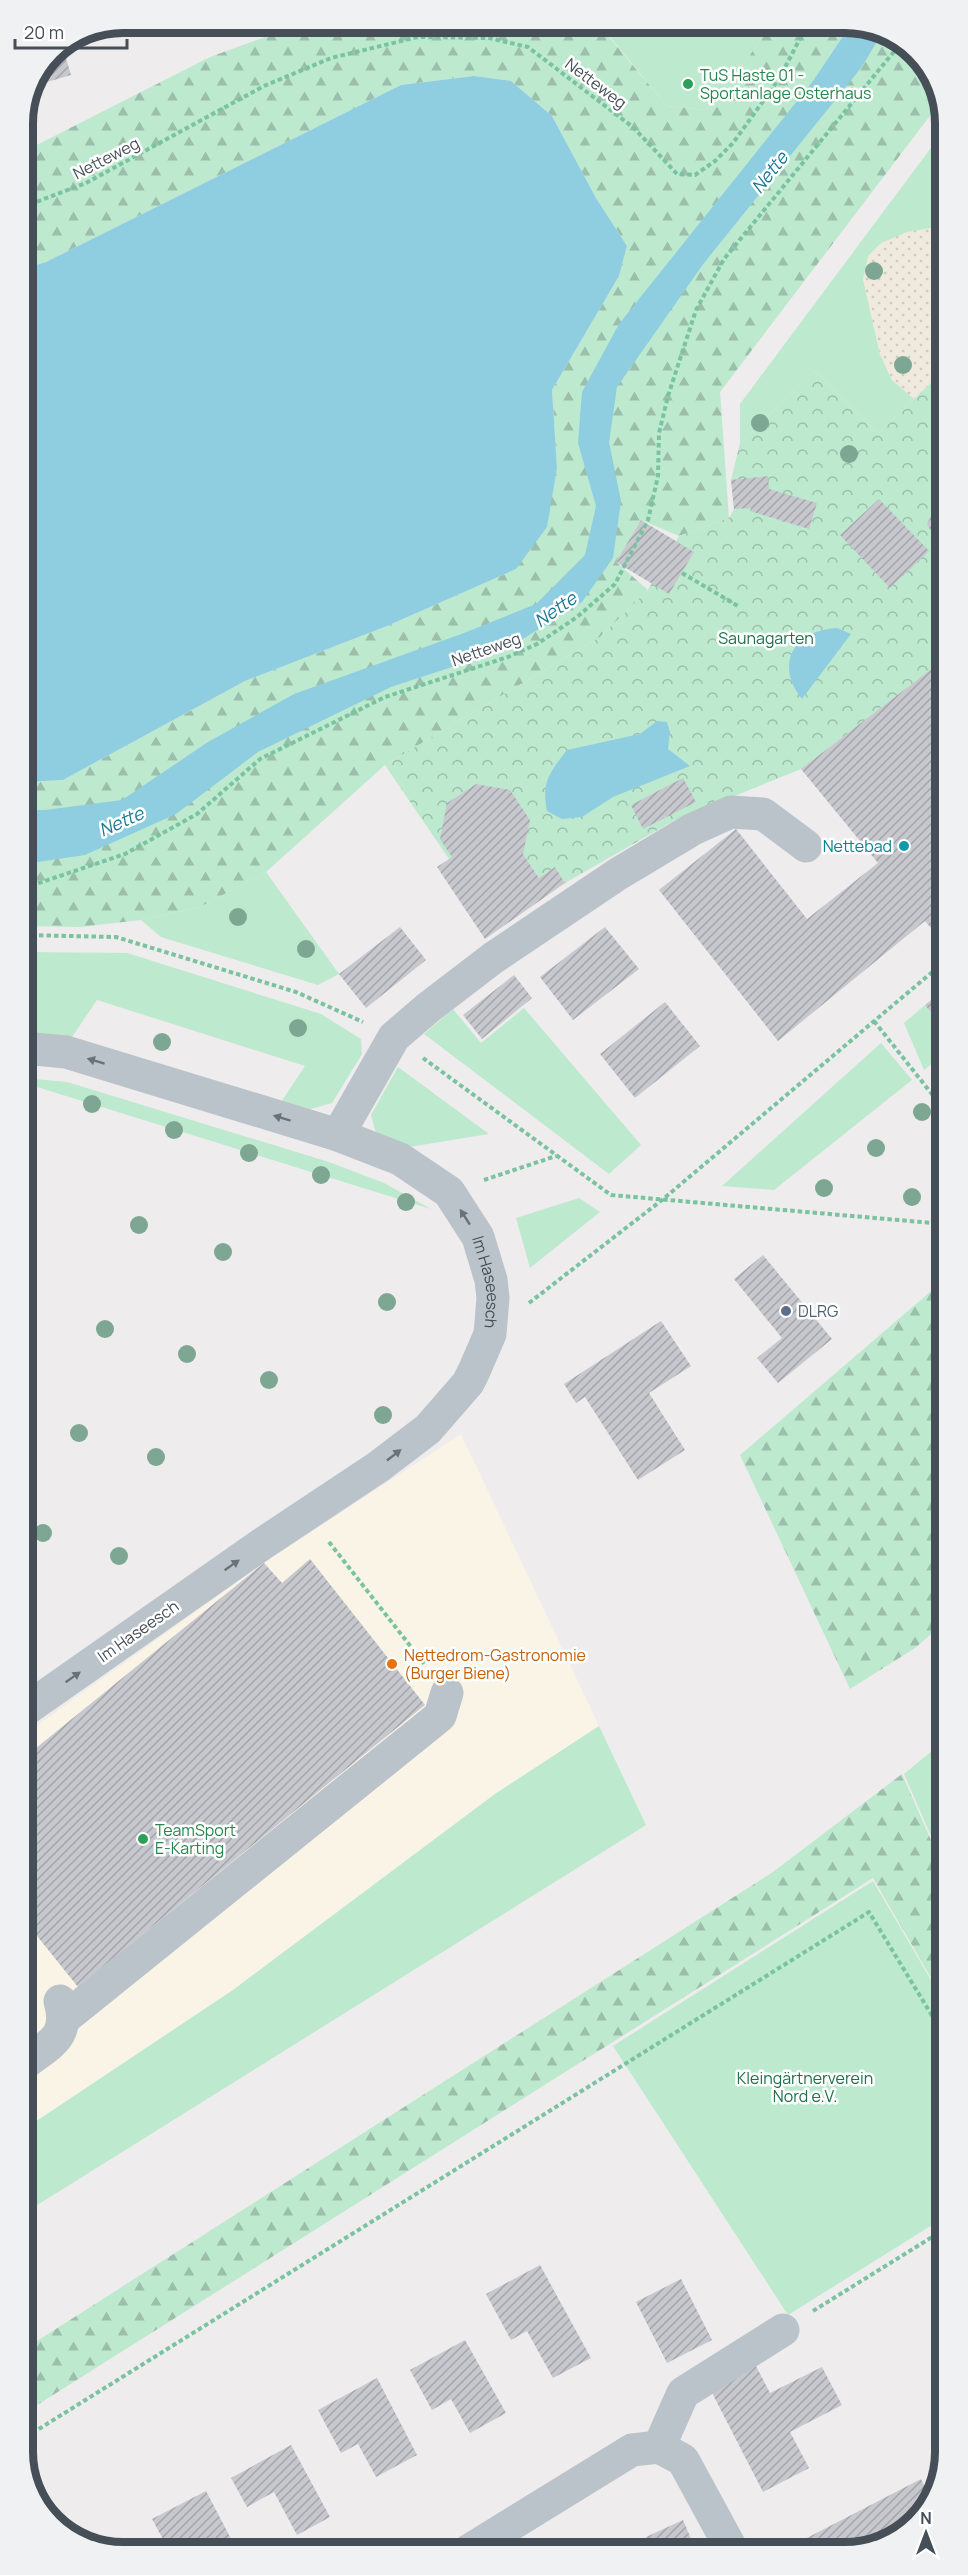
<svg xmlns="http://www.w3.org/2000/svg" width="968" height="2575" font-family="Manrope,sans-serif">
<style>
.commercial{fill:#f9f4e5}
.green{fill:#bde9cf}
.forest{fill:url(#forest-firs)}
.sand{fill:url(#sand-dots)}
.park{fill:url(#park-crowns)}
.water{fill:#8fcee1}
.building{fill:url(#building-hatch)}
.lines{fill:none;stroke-linecap:round;stroke-linejoin:round}
.path{stroke:#79c3a0;stroke-width:4;stroke-dasharray:4.5 3;stroke-linecap:butt}
.minor{stroke:#bbc3ca;stroke-width:33}
.tree{fill:#7da792}
.oneway{fill:#69727a}
.leisure-dot{fill:#2e9e5b;stroke:#fff;stroke-width:2}
.culture-dot{fill:#0f9aa8;stroke:#fff;stroke-width:2}
.service-dot{fill:#5c6f8a;stroke:#fff;stroke-width:2}
.food-dot{fill:#e8710a;stroke:#fff;stroke-width:2}
.labels{text-anchor:middle;dominant-baseline:central;stroke-width:5;stroke-linejoin:round;paint-order:stroke}
.leisure-label{font-size:16px;fill:#27864d;stroke:#fff;text-anchor:start}
.street-label{font-size:16px;fill:#464f57;stroke:#fff}
.park-label{font-size:16px;fill:#206f49;stroke:#fff}
.culture-label{font-size:16px;fill:#0d838f;stroke:#fff;text-anchor:end}
.service-label{font-size:16px;fill:#4e5e75;stroke:#fff;text-anchor:start}
.food-label{font-size:16px;fill:#c56008;stroke:#fff;text-anchor:start}
.water-label{font-size:18px;font-style:italic;fill:#1b7995;stroke:#fff}
.rim{fill:none;stroke:#464f57;stroke-width:8}
</style>
<defs>
<pattern id="forest-firs" width="22" height="20" patternUnits="userSpaceOnUse" patternTransform="scale(1.5)"><rect width="22" height="20" fill="#bde9cf"/><path d="M5 1l3.5 6h-7zM16 11l3.5 6h-7z" fill="#9bbfab"/></pattern>
<pattern id="sand-dots" width="8" height="8" patternUnits="userSpaceOnUse" patternTransform="scale(1.5)"><rect width="8" height="8" fill="#efeadd"/><path d="M2 2h.1M6 6h.1" fill="none" stroke="#cecac0" stroke-width="1.8" stroke-linecap="round"/></pattern>
<pattern id="park-crowns" width="20" height="18" patternUnits="userSpaceOnUse" patternTransform="scale(1.5)"><rect width="20" height="18" fill="#bde9cf"/><path d="M2 6a3 3 0 1 1 6 0M12 15a3 3 0 1 1 6 0" fill="none" stroke="#9bbfab"/></pattern>
<pattern id="building-hatch" width="6" height="6" patternUnits="userSpaceOnUse" patternTransform="scale(1.5)"><rect width="6" height="6" fill="#c7c8ce"/><path d="M-1 1l2-2M0 6l6-6M5 7l2-2" fill="none" stroke="#a3a5aa"/></pattern>
</defs>
<rect width="100%" height="100%" fill="#eeecec"/>
<path class="commercial" d="M461,1434L599,1726L495,1794L233,1990L26,2128L25,1734L264,1563Z"/>
<path class="green" d="M771,24L746,61L706,110L667,106L605,31L584,25Z
M942,133V226L863,279L880,354L892,380L914,399L878,434L815,371L740,443V404Z
M266,872L339,974L318,985L161,937L141,920L200,907Z
M24,952L127,953L321,1014L361,1039L362,1054L332,1103L307,1110L281,1102L305,1066L97,1000L72,1037L24,1033Z
M925,1005L943,1027V1055L924,1070L904,1023Z
M524,1008L641,1145L609,1174L424,1034L453,1009L481,1043Z
M881,1043L912,1080L774,1190L722,1186Z
M398,1067L489,1134L409,1147L376,1133L371,1115Z
M24,1078L67,1082L329,1162L384,1183L431,1209L24,1083Z
M579,1198L600,1212L530,1268L516,1218Z
M599,1726L646,1825L26,2212V2128L233,1990L495,1794Z
M944,1741L945,1868L904,1774Z
M873,1881L945,2004V2217L788,2315L613,2046Z"/>
<path class="forest" d="M852,23L911,47L942,100L720,392L729,518L679,536L641,520L616,562L648,590L600,637L385,765L266,872L200,907L141,920L80,927L24,926V782L63,780L245,681L387,626L516,569L557,468L552,390L619,276L627,246L596,198L552,116L511,81L474,76L401,85L46,262L23,269V152L210,57L290,28L584,25L604,31L667,106L706,110L746,61L771,24Z
M944,1280V1623L915,1648L850,1689L740,1455Z
M902,1774L945,1872V2002L873,1878L26,2412V2348L773,1872Z"/>
<path class="sand" d="M942,226V372L914,399L892,380L880,354L863,279L868,256L881,243L907,232Z"/>
<path class="park" d="M815,371L878,434L942,372L943,660L801,769L675,820L565,883L555,867L539,878L523,854L510,791L476,784L447,803L452,857L449,859L385,765L600,637L648,590L679,536L729,518L734,509L731,480L740,443Z"/>
<path class="water" d="M852,23L881,35L861,68L704,263L617,387L609,442L621,501L613,558L582,602L507,649L391,687L258,752L176,814L85,855L24,864V810H45L122,800L208,742L294,694L464,633L536,604L585,555L596,506L578,443L582,392L619,324L813,81Z
M474,76L511,81L552,116L596,198L627,246L619,276L552,390L557,468L547,527L516,569L387,626L245,681L63,780L24,782L23,269L46,262L401,85Z
M837,628L851,634L802,699C774,664 794,630 837,628Z
M657,721L667,722L670,732L668,749L690,766L613,797L582,817L562,819L547,811C541,782 550,772 567,750L640,734Z"/>
<path class="building" d="M62,45L71,75L37,85L52,52Z
M942,409V422L936,417Z
M768,476L769,489L817,503L809,529L750,511L751,508L734,509L731,480Z
M879,499L929,551L890,588L840,535Z
M940,512H943V539L932,533L927,524L932,514Z
M641,520L694,552L669,594L616,562Z
M943,660V930L937,935L925,921L778,1041L659,890L736,829L807,919L878,863L801,769Z
M683,778L696,802L643,829L631,805Z
M476,784L510,790L530,820L523,854L539,878L555,867L565,883L485,939L437,867L452,857L440,839L447,803Z
M400,927L426,960L366,1008L339,974Z
M605,927L639,969L573,1020L540,977Z
M514,975L532,998L482,1039L463,1015Z
M943,990V1027L925,1005Z
M665,1002L700,1046L635,1098L600,1054Z
M763,1255L832,1339L778,1383L757,1358L782,1338L734,1279Z
M661,1321L691,1366L649,1393L685,1450L638,1480L585,1397L576,1403L564,1384Z
M310,1559L425,1705L78,1987L25,1921V1757L264,1563L282,1583Z
M540,2265L591,2358L553,2378L527,2331L511,2340L486,2294Z
M681,2279L712,2340L667,2363L636,2302Z
M465,2340L506,2413L470,2433L451,2399L432,2410L410,2370Z
M755,2364L770,2393L822,2367L842,2405L790,2432L809,2468L763,2492L709,2387Z
M377,2378L417,2455L376,2477L358,2444L341,2453L318,2410Z
M291,2445L330,2517L297,2535L274,2492L247,2507L231,2478Z
M921,2479L930,2497L925,2513L871,2549H803L799,2542Z
M206,2491L238,2552H186L184,2550L170,2552L152,2519Z
M683,2520L696,2550H652L646,2537Z"/>
<g class="lines">
<path class="path" d="M23,207L86,183L264,86L331,58L418,37L489,38L528,47L634,128L677,174L695,175L715,161L733,143L779,79L808,23
M682,573L738,606
M24,888L125,854L197,814L260,759L385,697L508,657L537,644L577,617L615,584L648,520L658,476L659,433L668,396L696,310L724,259L901,43
M24,935L116,937L296,992L363,1022
M874,1021L943,1108
M423,1058L611,1195L944,1224
M484,1180L556,1156
M529,1303L662,1200L943,963
M329,1542L426,1666
M813,2311L945,2229
M26,2437L869,1912L945,2037"/>
<g class="minor">
<path id="s1" d="M24,1048L66,1052L338,1135L400,1159L449,1192L478,1237L491,1280L493,1298L490,1334L474,1371L468,1383L428,1429L378,1467L262,1544L25,1710"/>
<path d="M338,1135L394,1037L429,1007L493,958L618,874L693,829L731,812L763,814L806,846"/>
<path d="M65,2018L440,1716L447,1693"/>
<path d="M25,2063C51,2043 70,2037 60,2001"/>
<path d="M659,2447L683,2393L783,2330"/>
<path d="M468,2551L632,2450L659,2447L683,2460L732,2550"/>
</g>
</g>
<g class="tree">
<circle cx="874" cy="271" r="9"/>
<circle cx="903" cy="365" r="9"/>
<circle cx="760" cy="423" r="9"/>
<circle cx="849" cy="454" r="9"/>
<circle cx="238" cy="917" r="9"/>
<circle cx="306" cy="949" r="9"/>
<circle cx="298" cy="1028" r="9"/>
<circle cx="162" cy="1042" r="9"/>
<circle cx="92" cy="1104" r="9"/>
<circle cx="922" cy="1112" r="9"/>
<circle cx="174" cy="1130" r="9"/>
<circle cx="876" cy="1148" r="9"/>
<circle cx="249" cy="1153" r="9"/>
<circle cx="321" cy="1175" r="9"/>
<circle cx="824" cy="1188" r="9"/>
<circle cx="912" cy="1197" r="9"/>
<circle cx="406" cy="1202" r="9"/>
<circle cx="139" cy="1225" r="9"/>
<circle cx="223" cy="1252" r="9"/>
<circle cx="387" cy="1302" r="9"/>
<circle cx="105" cy="1329" r="9"/>
<circle cx="187" cy="1354" r="9"/>
<circle cx="269" cy="1380" r="9"/>
<circle cx="383" cy="1415" r="9"/>
<circle cx="79" cy="1433" r="9"/>
<circle cx="156" cy="1457" r="9"/>
<circle cx="43" cy="1533" r="9"/>
<circle cx="119" cy="1556" r="9"/>
</g>
<defs><path id="oneway-solid" d="M-6-.8H1V-3.2L6.5 0L1 3.2V.8H-6Z" transform="scale(1.5)"/></defs>
<g class="oneway">
<use href="#oneway-solid" transform="translate(96 1061) rotate(-163)"/>
<use href="#oneway-solid" transform="translate(282 1118) rotate(-163)"/>
<use href="#oneway-solid" transform="translate(465 1217) rotate(-123)"/>
<use href="#oneway-solid" transform="translate(394 1455) rotate(-38)"/>
<use href="#oneway-solid" transform="translate(232 1565) rotate(-35)"/>
<use href="#oneway-solid" transform="translate(73 1677) rotate(-35)"/>
</g>
<g class="leisure-dot">
<circle cx="688" cy="84" r="6"/>
<circle cx="143" cy="1839" r="6"/>
</g>
<circle class="culture-dot" cx="904" cy="846" r="6"/>
<circle class="service-dot" cx="786" cy="1311" r="6"/>
<circle class="food-dot" cx="392" cy="1664" r="6"/>
<g class="labels">
<g class="leisure-label">
<text x="700" y="75">TuS Haste 01 -<tspan x="700" dy="18">Sportanlage Osterhaus</tspan></text>
<text x="155" y="1830">TeamSport<tspan x="155" dy="18">E-Karting</tspan></text>
</g>
<g class="street-label">
<text transform="translate(596 83) rotate(37)">Netteweg</text>
<text transform="translate(106 158) rotate(-27)">Netteweg</text>
<text transform="translate(486 649) rotate(-19)">Netteweg</text>
<text stroke="none"><textPath href="#s1" startOffset="552">Im Haseesch</textPath></text>
<text transform="translate(138 1631) rotate(-35)">Im Haseesch</text>
</g>
<g class="park-label">
<text x="766" y="638">Saunagarten</text>
<text x="805" y="2078">Kleingärtnerverein<tspan x="805" dy="18">Nord e.V.</tspan></text>
</g>
<g class="culture-label">
<text x="892" y="846">Nettebad</text>
</g>
<g class="service-label">
<text x="798" y="1311">DLRG</text>
</g>
<g class="food-label">
<text x="404" y="1655">Nettedrom-Gastronomie<tspan x="404" dy="18">(Burger Biene)</tspan></text>
</g>
<g class="water-label">
<text transform="translate(769 172) rotate(-52)">Nette</text>
<text transform="translate(555 609) rotate(-35)">Nette</text>
<text transform="translate(121 821) rotate(-24)">Nette</text>
</g>
</g>
<path d="M0 0H968V2575H0ZM123 33H845A90 90 0 0 1 935 123V2452A90 90 0 0 1 845 2542H123A90 90 0 0 1 33 2452V123A90 90 0 0 1 123 33Z" fill="#f0f1f2" fill-rule="evenodd"/>
<path class="rim" d="M123 33H845A90 90 0 0 1 935 123V2452A90 90 0 0 1 845 2542H123A90 90 0 0 1 33 2452V123A90 90 0 0 1 123 33Z"/>
<g transform="translate(926 2533)" stroke="#ffffff" stroke-width="4.5" paint-order="stroke">
<path d="M0-4.5L10 22L0 15L-10 22Z" fill="#464f57"/>
<text y="-9" font-size="16" font-weight="bold" text-anchor="middle" fill="#464f57">N</text>
</g>
<path d="M15 39v9h112v-9" fill="none" stroke="#464f57" stroke-width="3"/>
<text x="24" y="39" font-size="18" fill="#464f57" stroke="#ffffff" stroke-width="4.5" paint-order="stroke">20 m</text>
</svg>
